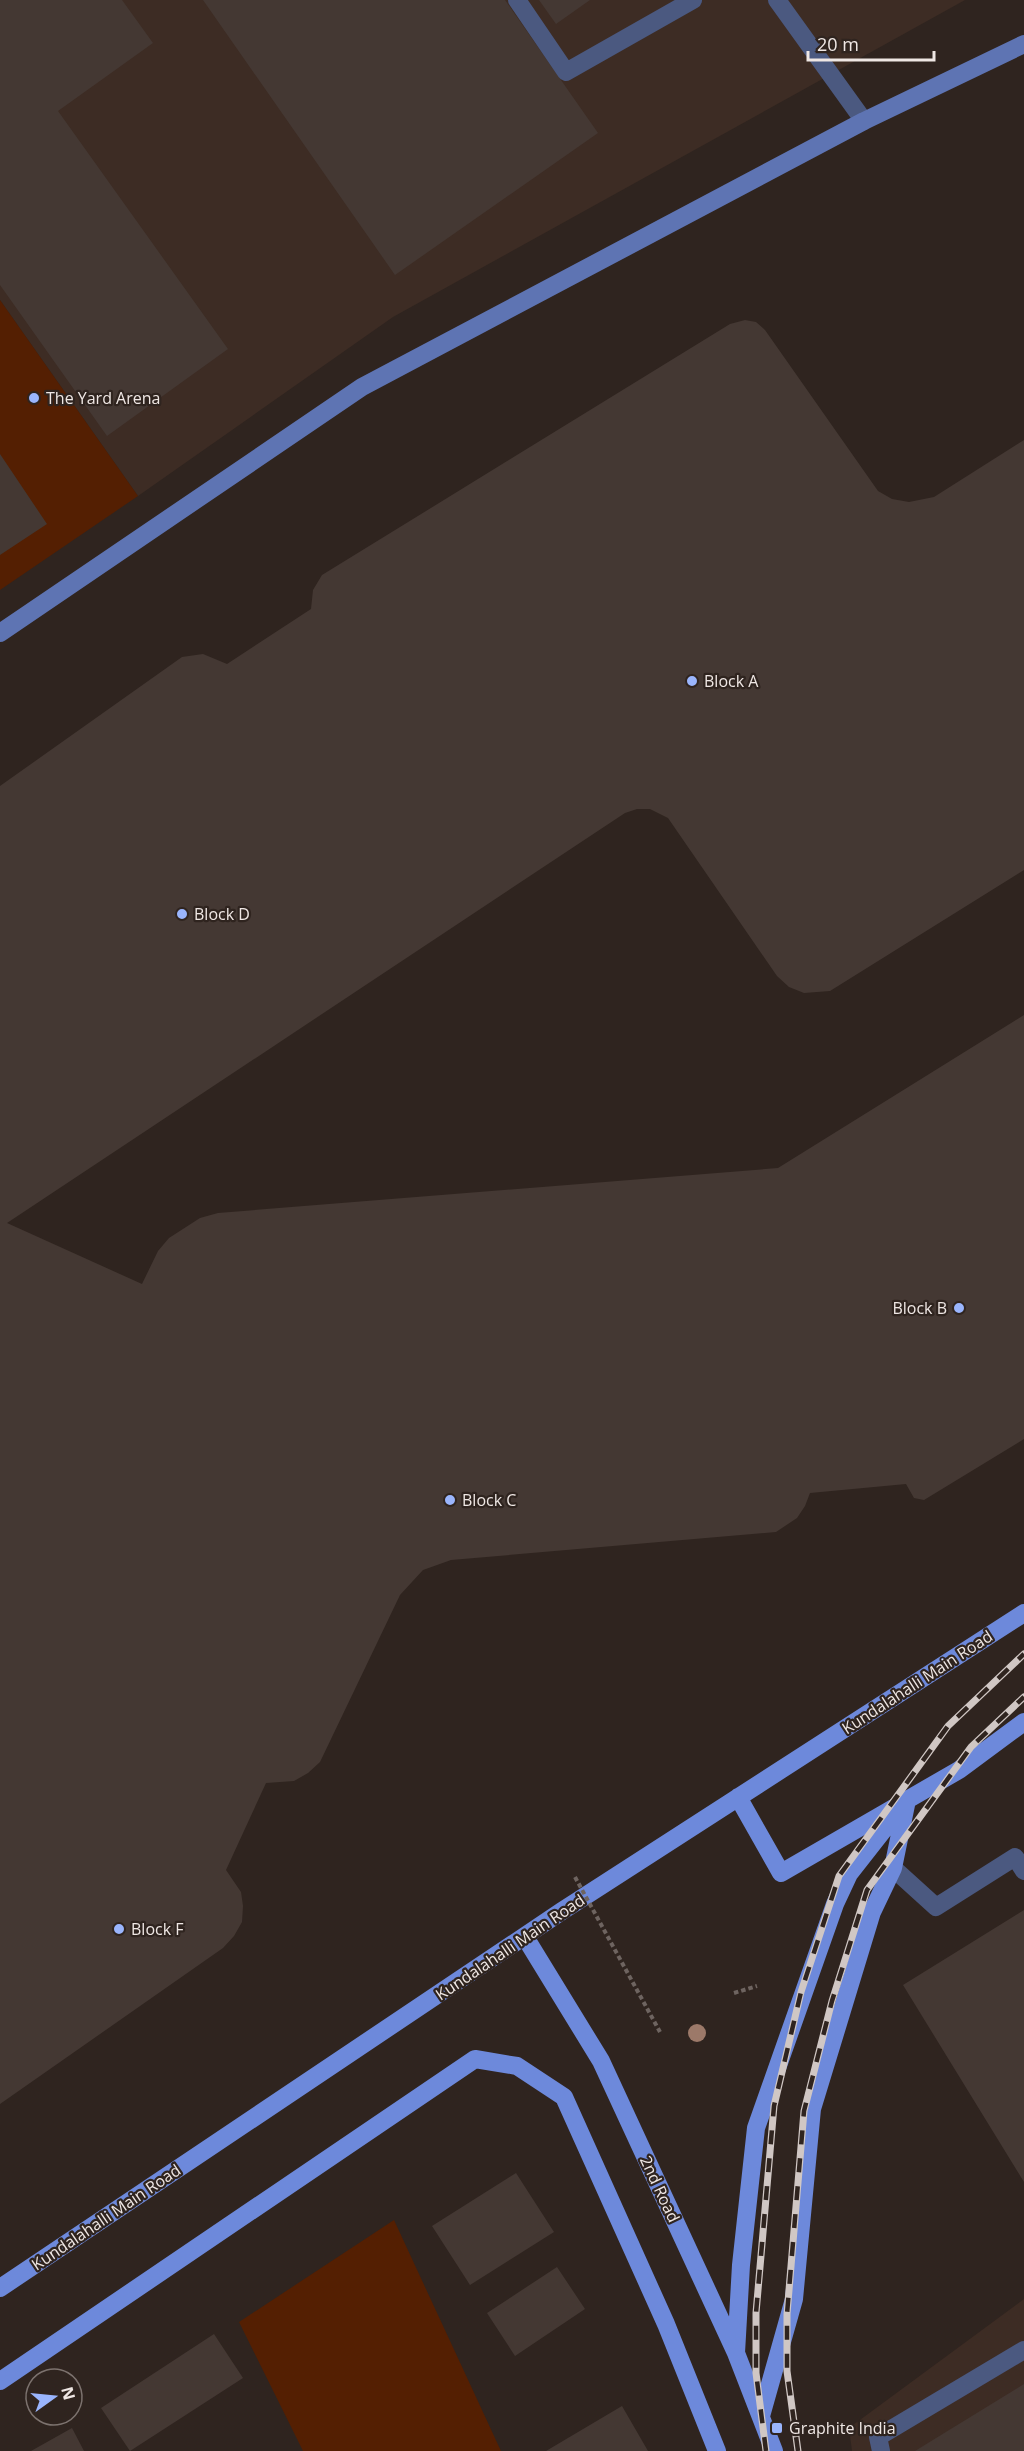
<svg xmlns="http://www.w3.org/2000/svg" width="1024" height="2451" font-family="'Open Sans',sans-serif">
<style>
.built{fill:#3d2c24}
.green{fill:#541f02}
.building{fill:#443833}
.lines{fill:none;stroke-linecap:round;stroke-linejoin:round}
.path{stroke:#6e6460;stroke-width:4;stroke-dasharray:4.5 3;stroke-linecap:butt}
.lane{stroke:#4b5980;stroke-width:18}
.secondary{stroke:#5e74b3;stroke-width:18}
.primary{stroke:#6d89db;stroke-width:18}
.rail-casing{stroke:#d0c7c4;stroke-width:7}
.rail{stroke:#2f241f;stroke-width:4.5;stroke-dasharray:14;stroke-linecap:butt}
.path-bridge{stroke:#6e6460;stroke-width:4;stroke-dasharray:4.5 3;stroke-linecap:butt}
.tree{fill:#9c7969}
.poi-dot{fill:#9ab5fd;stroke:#2f241f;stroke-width:2}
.labels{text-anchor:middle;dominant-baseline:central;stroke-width:4.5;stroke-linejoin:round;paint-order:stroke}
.poi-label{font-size:16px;fill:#efe7e4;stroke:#2f241f;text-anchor:start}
.street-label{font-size:16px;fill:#efe7e4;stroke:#2f241f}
</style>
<rect width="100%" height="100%" fill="#2f241f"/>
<path class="built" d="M0,0H965L393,317L138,496L0,300Z
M1024,2299V2451H852L849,2428Z"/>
<path class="green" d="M0,300L138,496L0,590Z
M394,2220L501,2451H303L239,2322Z"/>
<path class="building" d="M0,0H122L153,43L58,111L228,349L107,436L0,285Z
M203,0H505L598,133L395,275Z
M539,0H590L556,24Z
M745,320L756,322L765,330L878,491L892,499L909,502L934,497L1024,440V870L830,991L804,993L789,987L777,976L668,818L650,809H637L625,813L7,1223L142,1284L158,1251L169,1238L200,1218L218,1213L778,1168L1024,1015V1439L924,1500L914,1498L906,1484L810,1493L805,1506L797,1518L776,1532L451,1560L423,1570L400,1595L320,1762L308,1773L294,1781L266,1783L226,1870L241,1892L243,1906L242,1922L234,1936L223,1948L0,2104V786L182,657L203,654L227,664L311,609L313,590L322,575L730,324Z
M0,454L47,524L0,555Z
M1024,1910V2182L903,1985Z
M516,2173L554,2232L470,2285L432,2226Z
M557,2267L585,2309L515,2356L487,2313Z
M214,2334L243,2378L130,2451L101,2408Z
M1024,2384V2451H915Z
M622,2406L648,2451H546Z
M72,2428L84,2451H31Z"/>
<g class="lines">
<path class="path" d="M734,1993L757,1986"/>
<path class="lane" d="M517,0L566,72L693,0
M777,0L864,121
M893,1868L936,1907L1015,1857L1024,1871
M881,2451L878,2437L1024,2350"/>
<path class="secondary" d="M0,633L362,387L864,121L1024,44"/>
<path class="primary" d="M738,1797L781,1873L897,1806
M525,1937L601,2061L736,2353L774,2451
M0,2288L562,1911L1024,1613
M736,2353L741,2265L756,2128L835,1904L849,1874L907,1800L959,1770L1024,1722
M0,2381L475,2059L517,2066L564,2097L666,2324L717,2451
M761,2416L794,2299L812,2109L872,1912L893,1868L906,1805"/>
<g class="rail-casing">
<path id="rail" d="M766,2451L756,2373V2313L774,2106L801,1992L839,1876L948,1726L1024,1654
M798,2451L787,2371V2314L804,2111L832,2001L867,1890L971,1747L1024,1697"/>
</g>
<use href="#rail" class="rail"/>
<path class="path-bridge" d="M575,1877L660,2032"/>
</g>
<circle class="tree" cx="697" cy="2033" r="9"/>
<g class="poi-dot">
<circle cx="34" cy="398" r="6"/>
<circle cx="692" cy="681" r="6"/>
<circle cx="182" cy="914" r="6"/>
<circle cx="959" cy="1308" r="6"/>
<circle cx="450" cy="1500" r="6"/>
<circle cx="119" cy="1929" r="6"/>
<rect x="771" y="2422" width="12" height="12" rx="3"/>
</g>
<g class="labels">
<g class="poi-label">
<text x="46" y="398">The Yard Arena</text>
<text x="704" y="681">Block A</text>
<text x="194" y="914">Block D</text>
<text x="947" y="1308" text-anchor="end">Block B</text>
<text x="462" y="1500">Block C</text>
<text x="131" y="1929">Block F</text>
<text x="789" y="2428">Graphite India</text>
</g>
<g class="street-label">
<text transform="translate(917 1682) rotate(-33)">Kundalahalli Main Road</text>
<text transform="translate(510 1947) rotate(-34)">Kundalahalli Main Road</text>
<text transform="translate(660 2189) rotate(65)">2nd Road</text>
<text transform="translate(106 2217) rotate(-34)">Kundalahalli Main Road</text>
</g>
</g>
<g transform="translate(54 2397) rotate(75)"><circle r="28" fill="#2f241f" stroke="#7c726e" stroke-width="1.5"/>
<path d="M0-4.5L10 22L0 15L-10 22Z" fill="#9ab5fd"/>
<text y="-9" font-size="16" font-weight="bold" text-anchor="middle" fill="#efe7e4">N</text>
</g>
<path d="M808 51v9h126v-9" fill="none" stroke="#efe7e4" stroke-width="3"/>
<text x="817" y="51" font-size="18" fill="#efe7e4" stroke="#2f241f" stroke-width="4.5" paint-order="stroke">20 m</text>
</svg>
